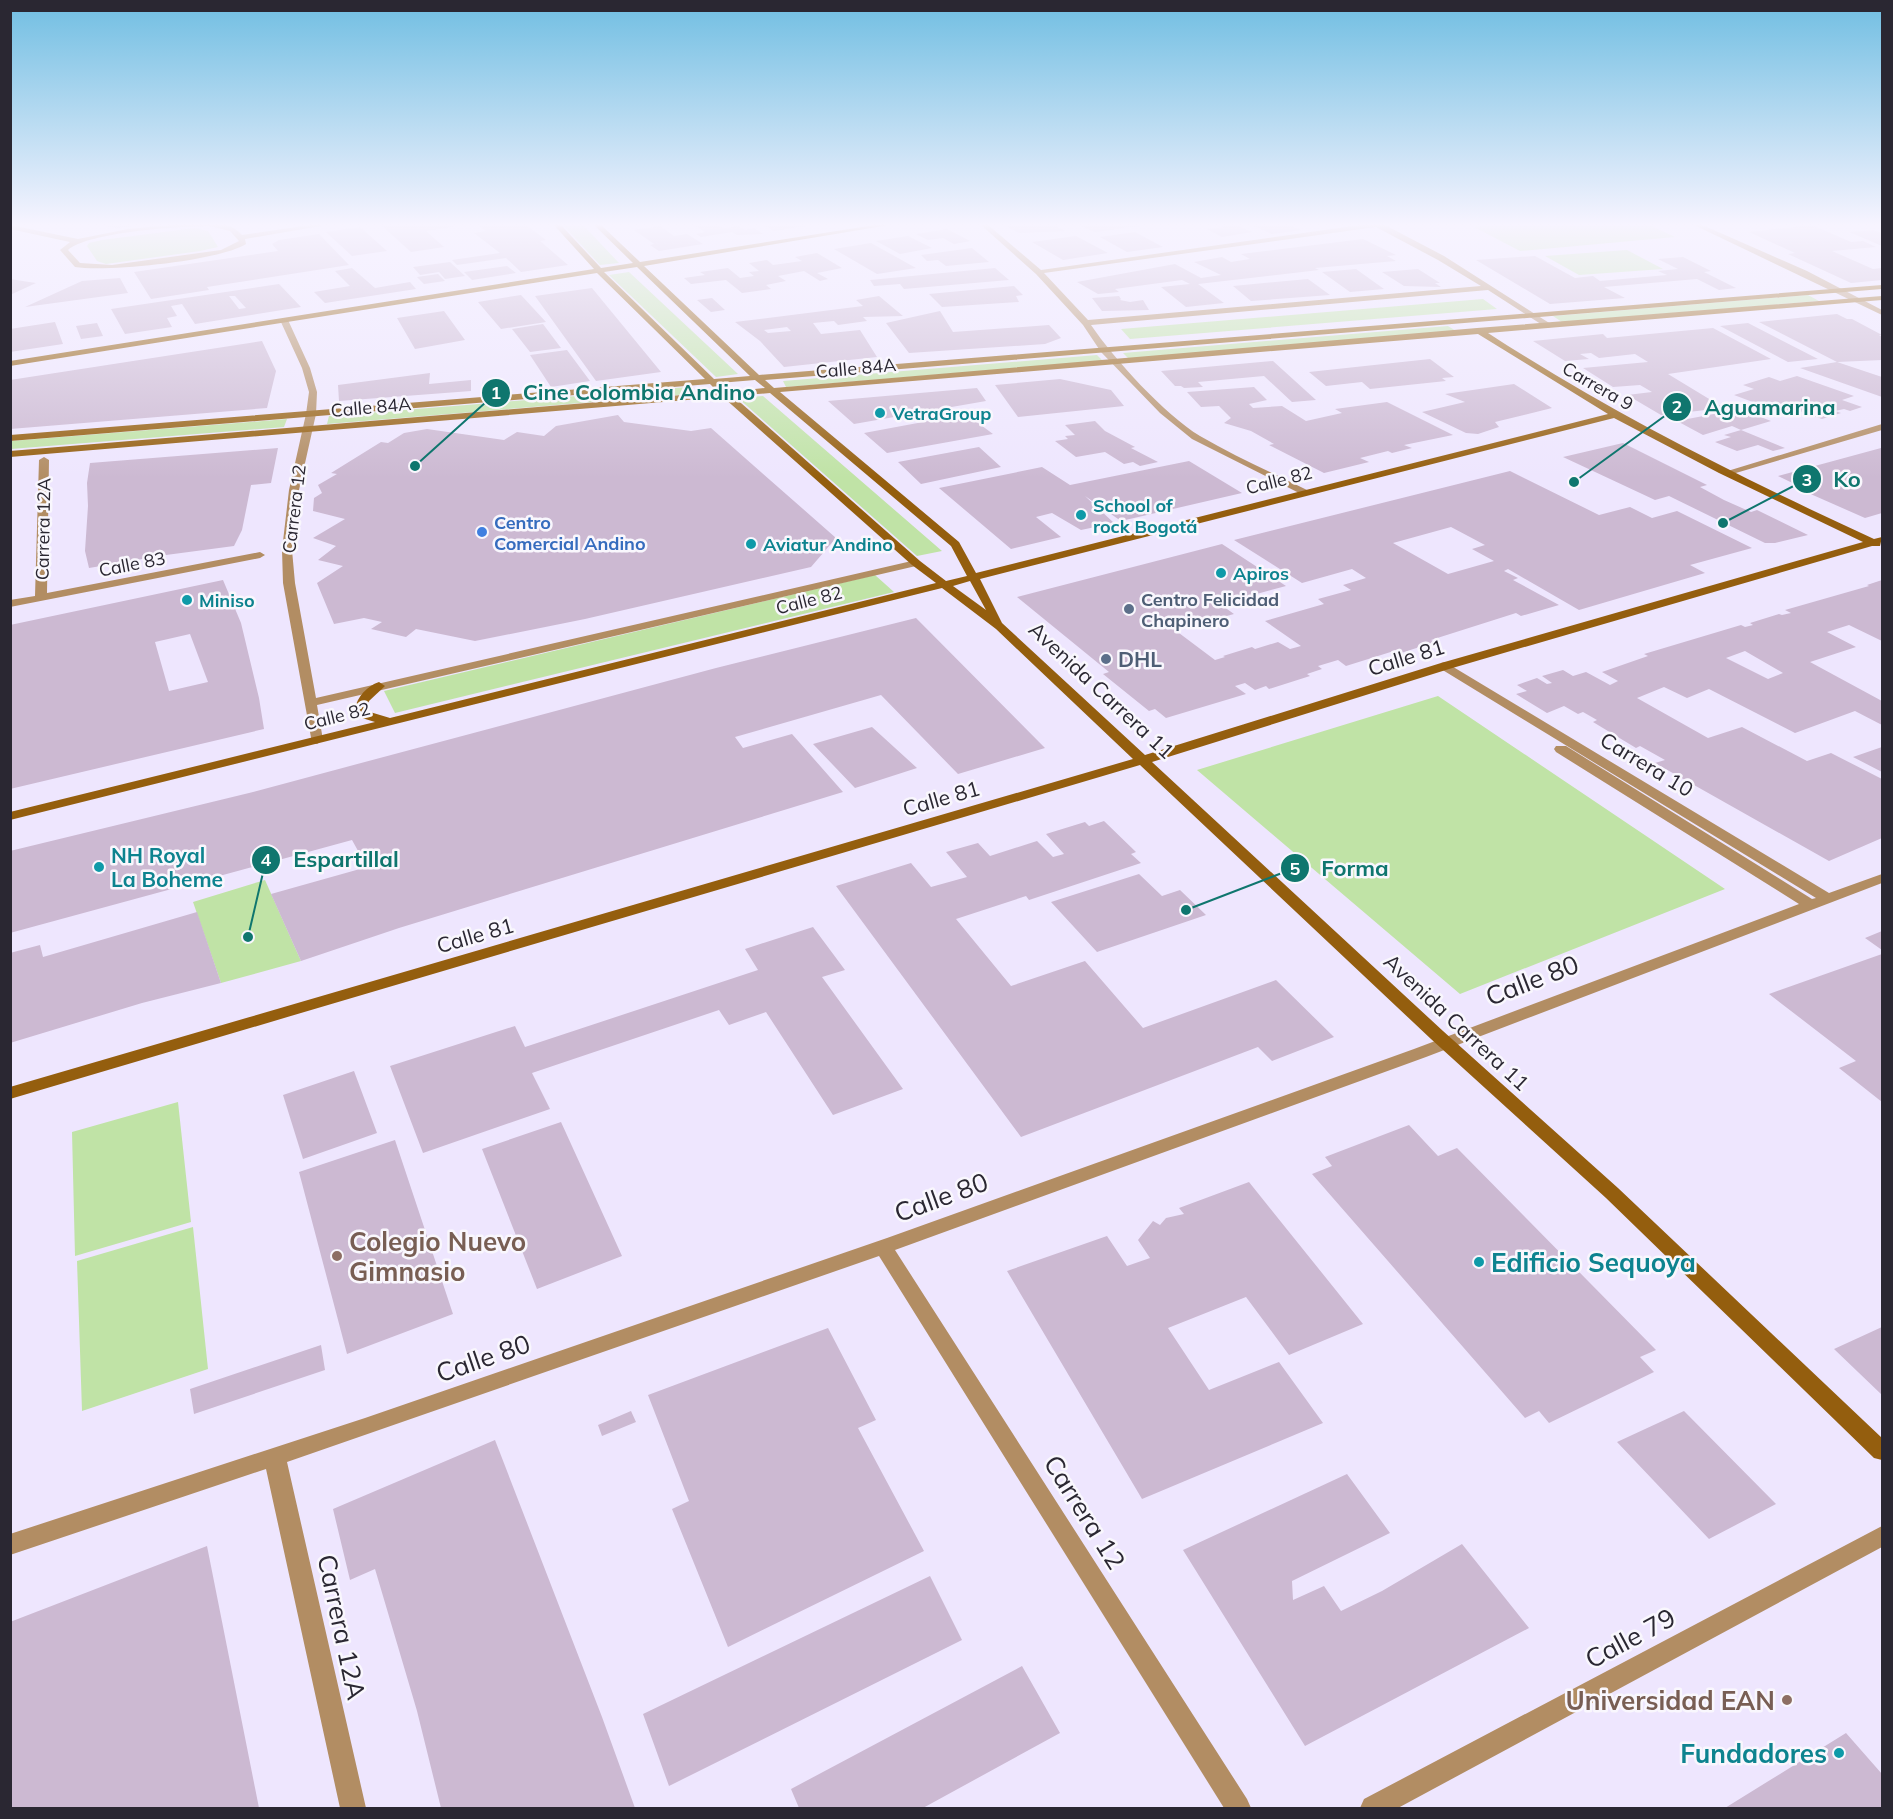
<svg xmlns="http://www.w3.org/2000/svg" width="1893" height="1819" font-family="Mulish,sans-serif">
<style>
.green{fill:#c0e3a6}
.building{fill:#ccb9d2;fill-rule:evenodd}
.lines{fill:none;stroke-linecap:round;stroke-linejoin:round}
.street{fill:#b28d63;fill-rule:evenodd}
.secondary{fill:#945e0e;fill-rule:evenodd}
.culture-dot{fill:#0f9aa8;stroke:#f9f7fd;stroke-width:2}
.shop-dot{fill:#3f7fe0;stroke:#f9f7fd;stroke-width:2}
.service-dot{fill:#5c6f8a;stroke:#f9f7fd;stroke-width:2}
.education-dot{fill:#8d6e63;stroke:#f9f7fd;stroke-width:2}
.labels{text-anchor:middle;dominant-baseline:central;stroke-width:5;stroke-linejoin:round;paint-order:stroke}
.far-street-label{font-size:18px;fill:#2a2732;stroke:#f9f7fd}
.far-culture-label{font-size:18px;font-weight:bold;fill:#0d838f;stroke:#f9f7fd;text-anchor:start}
.far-shop-label{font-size:18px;font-weight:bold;fill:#366cbe;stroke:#f9f7fd;text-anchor:start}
.far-service-label{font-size:18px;font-weight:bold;fill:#4e5e75;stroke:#f9f7fd;text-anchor:start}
.street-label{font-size:21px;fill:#2a2732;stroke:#f9f7fd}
.service-label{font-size:21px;font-weight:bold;fill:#4e5e75;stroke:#f9f7fd;text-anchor:start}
.culture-label{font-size:21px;font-weight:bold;fill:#0d838f;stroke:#f9f7fd;text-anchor:start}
.near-street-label{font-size:26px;fill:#2a2732;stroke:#f9f7fd}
.near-education-label{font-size:26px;font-weight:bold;fill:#785e54;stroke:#f9f7fd;text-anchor:start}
.near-culture-label{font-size:26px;font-weight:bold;fill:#0d838f;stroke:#f9f7fd;text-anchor:start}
.leader{fill:none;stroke:#0f766e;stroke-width:2}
.callout-dot{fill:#0f766e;stroke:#f9f7fd;stroke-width:2}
.mark-label{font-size:18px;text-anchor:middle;font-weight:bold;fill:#fff}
.callout-label{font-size:22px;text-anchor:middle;font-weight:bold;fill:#0f766e;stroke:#f9f7fd;stroke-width:5;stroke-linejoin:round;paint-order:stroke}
</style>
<rect width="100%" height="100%" fill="#eee6fe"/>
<path class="green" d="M562,224H582L619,263L600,265Z
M1508,224H1647L1675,237L1520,251L1474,227Z
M195,228L208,231L218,247L200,251L106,264L97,261L87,246L89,243L102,240Z
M1627,250L1663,269L1579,275L1545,256Z
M629,272L738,374L716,377L609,275Z
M1808,295L1819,301L1562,322L1553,316Z
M1483,299L1497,309L1130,339L1121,329Z
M1448,326L1456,331L1129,359L1123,353Z
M1097,355L1103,361L786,387L783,381Z
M688,387L690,394L327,424L329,416Z
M763,396L942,551L917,556L738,398Z
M287,419L284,427L11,449V441Z
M875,575L894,592L395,713L384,691Z
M1438,696L1725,889L1460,994L1197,770Z
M265,880L301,961L221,983L193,902Z
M178,1102L191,1222L75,1256L72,1132Z
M193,1227L208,1369L82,1411L77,1261Z"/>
<path class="building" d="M107,224H144L119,228L108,227Z
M380,224H449L453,227L426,231L444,247L411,252Z
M477,224H525L546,240L540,241L568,265L521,272L506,258L457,265L452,260L500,253L474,233L486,231Z
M712,224L725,228L739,226L745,230L754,228L763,234L737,235L732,232L701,237L696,234L705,232L695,226Z
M762,224H811V225L774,231Z
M1002,224H1051L1066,231L1019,233Z
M1076,224H1133L1139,226L1095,232Z
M1218,224H1234L1252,232L1222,237L1207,229L1224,227Z
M1249,224H1287L1301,230L1272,234Z
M1812,225L1851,242L1863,241L1876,247L1832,251L1873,269L1882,268V280L1851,283L1788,254L1795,253L1749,232Z
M660,226L674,236L687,234L703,244L659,251L650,245L654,244L634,230Z
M360,227L387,251L352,256L326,232Z
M947,229L970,241L954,244L943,238L928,240L916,234Z
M1874,230L1882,233V246L1849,232Z
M1135,232L1163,247L1127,252L1100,237Z
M319,234L349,265L207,287L209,290L151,299L134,272L278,251L272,244L279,240Z
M908,236L932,248L900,254L876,241Z
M1076,236L1108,253L1063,260L1032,242Z
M1363,239L1396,255L1387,256L1396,261L1315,268L1319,270L1198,284L1224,303L1186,307L1161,287L1190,284L1182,280L1115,289L1119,292L1098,294L1077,282L1175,264L1201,278L1221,275L1194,262L1222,257L1231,262L1250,259L1241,254Z
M871,243L916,268L877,274L834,249Z
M972,248L989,262L946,266L938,260L927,261L921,255Z
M817,253L842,268L817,273L828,279L820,281L804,271L778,276L786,281L766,285L771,289L742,293L726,280L691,284L684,278L705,275L700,272L728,268L740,278L754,276L749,272L759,271L749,263L767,260L773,265L802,261L795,257Z
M1535,256L1575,278L1593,276L1600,281L1667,275L1658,271L1678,269L1658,259L1683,257L1711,271L1704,272L1736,288L1719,290L1697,279L1604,287L1625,298L1550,304L1476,260Z
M450,262L465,276L445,279L439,272L420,275L413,267Z
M507,266L516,273L472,280L464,272Z
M352,268L375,288L410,282L416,289L325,303L314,292L350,286L335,271Z
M995,268L1009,280L904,289L900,284L874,286L870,280Z
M1356,269L1384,289L1350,292L1322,272Z
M1418,269L1440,283H1435L1441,287L1404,286L1382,272Z
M438,274L445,281L424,284L417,277Z
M120,278L128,293L25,307L82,281Z
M10,279L29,282L36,283L10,295Z
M1308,279L1330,295L1251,301L1233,286Z
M279,284L301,307L195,324L182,304L171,306L177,316L167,318L172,327L125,334L111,309ZM229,296H235L246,308L239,309Z
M1014,286L1023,295L1016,296L1019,302L942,307L929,294Z
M592,288L661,372L596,381L535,296Z
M521,295L546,322L501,329L478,302Z
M879,296L903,316L863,317L867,321L838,325L834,321L813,323L821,334L860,330L877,357L784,367L760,341L735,322L863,306L856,300ZM787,327L791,331L768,333L764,330Z
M1119,296L1121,299L1120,300L1130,302L1143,300L1149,310L1102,311L1092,298Z
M712,298L725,310L711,312L697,300Z
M444,311L465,340L415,349L397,318Z
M940,311L953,332L1049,325L1061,338L1045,344L909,353L886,323Z
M1837,314L1847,319H1852L1882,335H1879L1882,337V360L1837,362L1882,377V397L1800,368L1837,362L1759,322Z
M55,322L63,344L10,352V329Z
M97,323L103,336L81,339L76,326Z
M1748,323L1818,359L1788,362L1720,326Z
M543,324L561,348L530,352L512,329Z
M1713,328L1771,359L1668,374L1724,408L1661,415L1627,395L1652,392L1640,385L1613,387L1583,368L1648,362L1635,354L1599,358L1591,353L1580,354L1589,359L1565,361L1533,341L1603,334L1607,338Z
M262,341L276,371L267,408L10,429V380Z
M567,350L590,381L551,387L530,355Z
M1430,359L1454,377L1442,378L1446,381L1370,389L1362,382L1326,386L1309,372Z
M1273,361L1316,400L1292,402L1264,376L1198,382L1203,387L1184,388L1181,386H1175L1161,371Z
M430,373L429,384L471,380V391L339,401L338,385Z
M1797,376L1854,396L1842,400L1862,407L1850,411L1844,409L1835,411L1841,413L1822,419L1797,410L1785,414L1734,395L1754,389L1743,385L1769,377L1780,381Z
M1060,379L1111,390L1124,406L1018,417L995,385Z
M1514,384L1552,408L1495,422L1499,427L1478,434L1466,433L1422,412L1465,402L1445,394Z
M1254,387L1267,400L1249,404L1253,408L1282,406L1306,421L1342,413L1335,409L1387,402L1453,435L1404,445L1412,448L1392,453L1388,451L1360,458L1369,462L1324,473L1269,445L1274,444L1251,431L1224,423L1231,418L1219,406L1201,407L1187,392Z
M977,388L986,401L854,424L828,401Z
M1740,409L1771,421L1741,430L1732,426L1703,435L1677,421Z
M966,414L993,434L887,453L864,433Z
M618,415L624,422L691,431L711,428L836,538L811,567L585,619L475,641L416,629L406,637L371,629L382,622L364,618L334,624L317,583L343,566L318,560L336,546L313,538L345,519L313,511L314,498L322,493L318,485L337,474L331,473L381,442L388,443L404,433L427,429L504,440L517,432L544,436L556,426Z
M1095,421L1105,431L1135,447L1131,448L1158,462L1140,466L1133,462L1124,464L1105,452L1076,457L1055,441L1068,439L1065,436L1075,435L1065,425Z
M1741,430L1785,448L1773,451L1758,445L1737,451L1715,442L1731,437L1724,435Z
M1623,443L1707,485L1700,487L1724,500L1751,512L1757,510L1808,535L1775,543H1765L1669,496L1655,500L1563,457Z
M979,447L1001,467L921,484L898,462Z
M278,448L271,483L251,485L242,530L234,546L166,555L89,568L85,551L88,506L87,483L90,463Z
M1881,448H1882V513L1865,518L1806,492L1809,491L1778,476Z
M1189,461L1242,493L1121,521L1085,496L1114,523L1081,530L1052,513L1036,517L1061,537L1011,549L939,488L1042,467L1070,485Z
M1510,471L1599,515L1630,507L1652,518L1677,511L1752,548L1690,565L1705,573L1579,610L1508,569L1504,571L1518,578L1513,580L1559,605L1521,616L1516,613L1431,640L1435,642L1401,653L1397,650L1346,666L1338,660L1318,666L1322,669L1307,674L1310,676L1269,689L1266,686L1255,690L1245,683L1235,686L1246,694L1166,718L1155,709L1149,711L1103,674L1109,672L1017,597L1222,544L1286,586L1220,604L1234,614L1175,630L1215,660L1225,657L1223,656L1252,647L1255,649L1278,642L1290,649L1301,646L1265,621L1324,604L1318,599L1351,590L1343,585L1366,578L1352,569L1302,583L1234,540ZM1451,527L1485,545L1472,549L1494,561L1448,574L1393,543Z
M223,580L241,623L259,698L264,729L10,789V625ZM190,634L208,682L169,691L155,642Z
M1882,580V641L1849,625L1827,632L1856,647L1810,662L1882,701V725L1855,711L1795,733L1709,689L1687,698L1664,687L1637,698L1708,738L1742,727L1807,761L1831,753L1882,779V838L1829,861L1655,763L1665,760L1640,746L1636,748L1593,722L1597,720L1583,712L1578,714L1564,706L1547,713L1516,694L1527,691L1517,685L1537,678L1547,684L1552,683L1542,676L1563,670L1573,676L1586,672L1610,685L1618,681L1602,672L1648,656L1644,654L1741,625L1745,627L1753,625L1750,623L1779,614L1782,615L1791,613L1785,610L1869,586L1867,585ZM1745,651L1783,673L1768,679L1726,658Z
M916,618L1045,748L958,774L881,695L735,737L743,748L792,734L843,792L399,928L301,961L271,894L367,867L352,840L10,933V851L249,793L716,668Z
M872,727L917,768L855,788L813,744Z
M1882,747V772L1853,757Z
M1104,821L1136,852L1131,854L1141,863L1029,900L1026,896L956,919L1011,986L1085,961L1143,1028L1276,980L1334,1037L1272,1061L1258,1047L1021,1137L836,886L911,863L931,887L967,877L946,852L978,843L990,856L1037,841L1053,857L1064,854L1046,834L1085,822L1089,826Z
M1139,874L1162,896L1180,890L1206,915L1097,952L1051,902Z
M197,912L221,983L142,1003L10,1043V953L40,945L43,957Z
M813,927L845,970L822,977L903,1089L833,1115L766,1012L729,1025L719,1010L532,1073L550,1109L423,1153L390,1066L515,1026L525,1047L758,970L745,949Z
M1882,931V950L1865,938Z
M1882,954V1102L1839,1068L1856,1061L1769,994Z
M354,1071L377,1133L303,1159L283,1095Z
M561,1122L622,1256L537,1289L482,1149Z
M1409,1125L1438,1156L1457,1148L1656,1350L1640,1357L1654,1372L1549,1423L1539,1411L1525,1418L1312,1174L1332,1166L1325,1157Z
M395,1140L453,1314L347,1354L299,1172Z
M1249,1182L1363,1324L1289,1355L1246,1297L1168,1328L1209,1390L1279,1362L1323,1423L1142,1499L1007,1271L1107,1236L1127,1266L1150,1258L1138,1240L1153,1221L1160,1225L1166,1218L1184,1214L1179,1208Z
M1882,1327V1395L1834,1349Z
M828,1328L876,1420L858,1428L924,1551L728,1647L672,1509L689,1501L648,1395Z
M321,1345L325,1370L194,1414L190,1389Z
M631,1411L636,1422L602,1436L598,1425Z
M1684,1411L1776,1504L1709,1539L1617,1442Z
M495,1440L602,1717L635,1808H441L417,1711L375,1569L350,1580L333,1509Z
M1347,1474L1390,1533L1292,1581L1293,1600L1324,1586L1341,1611L1382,1591L1462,1544L1529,1628L1305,1746L1183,1550Z
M207,1546L259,1808H10V1622Z
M930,1576L962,1640L669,1786L643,1714Z
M1022,1666L1060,1733L923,1808H799L791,1789Z
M1846,1733L1882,1774V1808H1725Z"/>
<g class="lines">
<path class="street" d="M181,224C201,224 228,218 242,235L317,224H332L245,239L246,244C219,261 108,272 75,267L60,250L70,242L10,229V225L78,239L128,229ZM210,226L230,231L239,241L221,250L112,265L80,263L68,250C88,232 181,226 210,226Z
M980,224H987L1041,270L1367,224H1383L1444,256L1554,326L1547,328L1488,290L1091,325C1114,359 1165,415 1200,436C1234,456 1271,472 1307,490L1308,492L1303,495L1192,439L1160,413L1101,352L1083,325L1036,274ZM1376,227L1438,260L1481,286L1088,320L1044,273Z
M1692,224H1700L1807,271L1882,310V315Z
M284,318L288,320L310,368L317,392L316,414L299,490L292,550L295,583L316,698L916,560L921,563L916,566L317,705L323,740L317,744L312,743L283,583L282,550L289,490L306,414L309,392L302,368L280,320Z
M1882,424V430L1729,475L1721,473Z
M44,457L49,460L47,593L260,552L265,555L260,558L10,607V600L35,596L39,460Z
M1445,662L1829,893L1882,874V883L1426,1057L895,1250L1247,1799L1251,1808H1224L879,1256L287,1462L366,1808H340L266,1469L10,1555V1534L365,1418L887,1238L1414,1049L1799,904L1556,752L1554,749L1556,746H1566L1812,899L1816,898L1441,669V663Z
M1882,1526V1547L1398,1808H1360L1364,1799Z"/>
<path class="secondary" d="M553,224H560L601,268L633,263L593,224H600L640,262L881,224H895L644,266L759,375L1882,285V289L765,380L774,388L1477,328L1882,296V300L1488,333C1611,413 1741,478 1874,539L1882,537L1880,546H1872L1449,669L1152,762L1443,1031L1618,1188L1882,1438V1460L1874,1458L1606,1198L1431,1039L1140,765L10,1099V1087L1133,759L996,629L942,588L10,820V812L375,722L362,718L355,709C357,697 367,686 379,682L385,686L369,701L367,709L370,712L390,718L936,583L912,565L723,397L10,457V451L718,392L710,384L10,441V435L705,379L597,273L10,366V361L594,269ZM637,267L750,376L714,379L604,272ZM1478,334L1608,414L976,573L959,542L780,392ZM755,380L765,388L727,392L719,383ZM770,393L951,546L967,576L946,581L920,561L733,396ZM1614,418L1719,473L1863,542L1441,663L1145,755L1002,623L980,579ZM970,581L986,610L953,586Z"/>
</g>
<linearGradient id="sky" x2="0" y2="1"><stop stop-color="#70bee2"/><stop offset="0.47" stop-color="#f7f4ff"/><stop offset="1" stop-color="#f7f4ff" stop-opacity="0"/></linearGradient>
<rect width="1893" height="478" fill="url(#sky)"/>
<g class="culture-dot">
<circle cx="880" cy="413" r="6"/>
<circle cx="1081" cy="515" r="6"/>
<circle cx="751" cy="544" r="6"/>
<circle cx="1221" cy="573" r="6"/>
<circle cx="187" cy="600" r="6"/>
<circle cx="99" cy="867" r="6"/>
<circle cx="1479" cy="1262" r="6"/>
<circle cx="1839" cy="1753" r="6"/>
</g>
<circle class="shop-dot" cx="482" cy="532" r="6"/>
<g class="service-dot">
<circle cx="1129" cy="609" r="6"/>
<circle cx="1106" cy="659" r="6"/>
</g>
<g class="education-dot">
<circle cx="337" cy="1256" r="6"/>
<circle cx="1787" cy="1700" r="6"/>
</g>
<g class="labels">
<g class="far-street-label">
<text transform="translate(856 368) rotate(-5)">Calle 84A</text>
<text transform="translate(1598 386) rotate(30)">Carrera 9</text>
<text transform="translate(371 407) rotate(-5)">Calle 84A</text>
<text transform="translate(1279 480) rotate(-14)">Calle 82</text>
<text transform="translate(294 509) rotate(-83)">Carrera 12</text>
<text transform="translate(43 529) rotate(-89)">Carrera 12A</text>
<text transform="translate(132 564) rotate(-11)">Calle 83</text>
<text transform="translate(809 600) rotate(-14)">Calle 82</text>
<text transform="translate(337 716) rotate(-14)">Calle 82</text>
</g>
<g class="far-culture-label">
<text x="892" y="413">VetraGroup</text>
<text x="1093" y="505">School of<tspan x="1093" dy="21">rock Bogotá</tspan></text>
<text x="763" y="544">Aviatur Andino</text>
<text x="1233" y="573">Apiros</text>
<text x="199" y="600">Miniso</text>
</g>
<g class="far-shop-label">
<text x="494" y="522">Centro<tspan x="494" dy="21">Comercial Andino</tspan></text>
</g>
<g class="far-service-label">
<text x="1141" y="599">Centro Felicidad<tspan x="1141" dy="21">Chapinero</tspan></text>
</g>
<g class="street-label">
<text transform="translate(1406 657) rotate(-17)">Calle 81</text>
<text transform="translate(1102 690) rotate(43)">Avenida Carrera 11</text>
<text transform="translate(1647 764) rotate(31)">Carrera 10</text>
<text transform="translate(941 798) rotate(-16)">Calle 81</text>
<text transform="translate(475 935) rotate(-16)">Calle 81</text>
<text transform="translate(1457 1022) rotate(43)">Avenida Carrera 11</text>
</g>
<g class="service-label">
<text x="1118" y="659">DHL</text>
</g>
<g class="culture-label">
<text x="111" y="855">NH Royal<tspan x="111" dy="24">La Boheme</tspan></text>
</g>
<g class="near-street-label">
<text transform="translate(1532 980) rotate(-21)">Calle 80</text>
<text transform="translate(941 1197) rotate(-20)">Calle 80</text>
<text transform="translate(483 1358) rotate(-19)">Calle 80</text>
<text transform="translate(1085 1512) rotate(58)">Carrera 12</text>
<text transform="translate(342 1627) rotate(78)">Carrera 12A</text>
<text transform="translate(1630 1638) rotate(-28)">Calle 79</text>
</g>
<g class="near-education-label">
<text x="349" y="1241">Colegio Nuevo<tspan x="349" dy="30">Gimnasio</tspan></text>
<text x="1775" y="1700" text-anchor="end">Universidad EAN</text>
</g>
<g class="near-culture-label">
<text x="1491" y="1262">Edificio Sequoya</text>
<text x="1827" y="1753" text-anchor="end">Fundadores</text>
</g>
</g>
<path class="leader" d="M415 466L496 393M1574 482L1677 407M1723 523L1807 479M248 937L266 860M1186 910L1295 868"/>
<g class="callout-dot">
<circle cx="415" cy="466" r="6"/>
<circle cx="1574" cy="482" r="6"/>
<circle cx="1723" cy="523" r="6"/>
<circle cx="248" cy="937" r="6"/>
<circle cx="1186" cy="910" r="6"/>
<circle cx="496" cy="393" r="15"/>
<circle cx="1677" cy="407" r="15"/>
<circle cx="1807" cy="479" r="15"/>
<circle cx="266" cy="860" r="15"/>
<circle cx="1295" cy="868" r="15"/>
</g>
<g class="mark-label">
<text x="496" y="399">1</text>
<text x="1677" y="413">2</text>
<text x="1807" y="486">3</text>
<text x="266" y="866">4</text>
<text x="1295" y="875">5</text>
</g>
<g class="callout-label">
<text x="639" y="400">Cine Colombia Andino</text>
<text x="1770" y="415">Aguamarina</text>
<text x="1847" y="487">Ko</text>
<text x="346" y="867">Espartillal</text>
<text x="1355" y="876">Forma</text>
</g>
<rect width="1893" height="1819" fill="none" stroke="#2a2732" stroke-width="24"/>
</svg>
